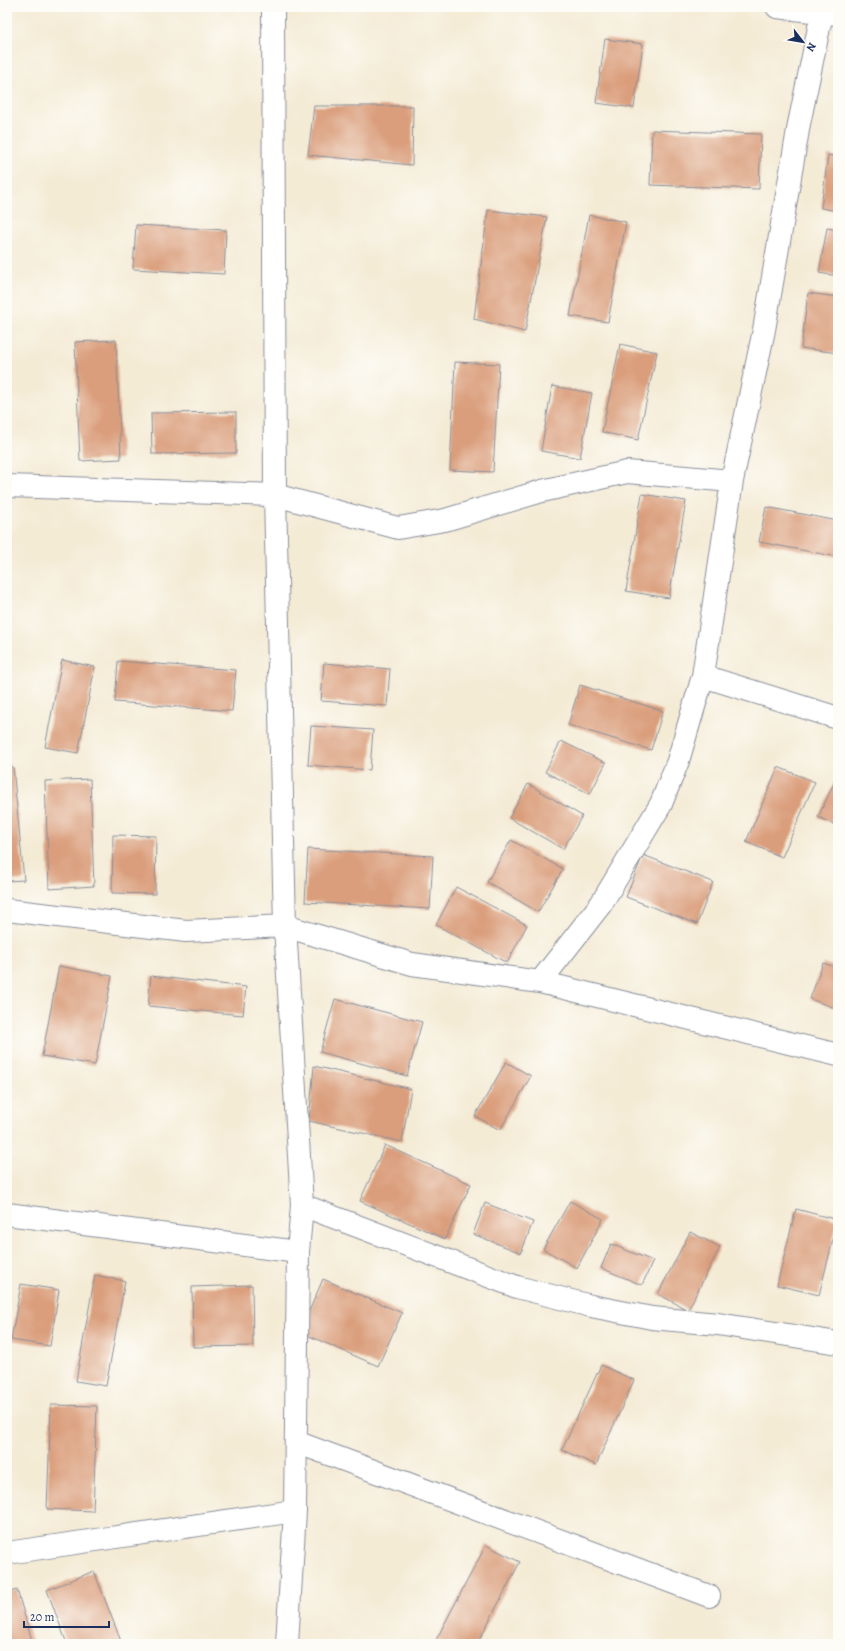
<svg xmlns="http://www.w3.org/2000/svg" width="845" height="1651" font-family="Alegreya,serif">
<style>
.building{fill:#da9e7b}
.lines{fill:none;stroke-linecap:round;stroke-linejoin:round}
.minor-casing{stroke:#888d9a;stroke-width:24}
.minor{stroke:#fff;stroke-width:22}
</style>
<rect width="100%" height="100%" fill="#fdfcf7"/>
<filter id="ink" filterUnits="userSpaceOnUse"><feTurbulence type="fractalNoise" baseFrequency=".025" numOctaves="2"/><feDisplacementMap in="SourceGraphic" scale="8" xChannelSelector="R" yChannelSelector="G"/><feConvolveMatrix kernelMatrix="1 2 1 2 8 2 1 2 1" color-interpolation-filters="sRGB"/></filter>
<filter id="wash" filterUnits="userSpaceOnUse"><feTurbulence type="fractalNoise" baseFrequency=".012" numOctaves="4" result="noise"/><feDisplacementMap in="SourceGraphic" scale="16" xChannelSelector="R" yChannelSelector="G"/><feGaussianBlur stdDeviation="0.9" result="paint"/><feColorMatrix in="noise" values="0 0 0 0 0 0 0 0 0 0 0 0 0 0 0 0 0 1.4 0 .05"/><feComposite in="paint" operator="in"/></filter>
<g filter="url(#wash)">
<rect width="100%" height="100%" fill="#f4ebd5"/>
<g id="blocks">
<path class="building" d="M605,39L643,44L634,108L596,103Z
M314,106H413L412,165L308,155Z
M652,130L761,134L759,189L650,185Z
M828,155L838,157V211L821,208Z
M488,210L547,217L525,332L474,319Z
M589,215L626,222L608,322L570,316Z
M136,225L226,230L224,274L133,269Z
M827,228L838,230V276L819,273Z
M808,293L838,297V353L801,348Z
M116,340L121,459L80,461L75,342Z
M620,344L657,352L638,440L602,432Z
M455,362L499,364L493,472L450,470Z
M552,386L592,393L580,458L541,451Z
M236,412V453L152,454L151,413Z
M642,494L686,501L669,598L626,591Z
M766,507L838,521V557L759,542Z
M62,660L95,667L78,753L45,747Z
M118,661L236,670L232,711L115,702Z
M324,663L390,669L387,706L321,701Z
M580,685L663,711L651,750L568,725Z
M311,726L373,730L370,770L308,765Z
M561,741L606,763L590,794L545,772Z
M13,767L24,880L7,881V768Z
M778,767L815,782L782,857L746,842Z
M90,779L94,886L49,889L45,781Z
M835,781L838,782V826L818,817Z
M528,784L582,816L563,849L509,818Z
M113,835L156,836L155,894L112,893Z
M511,840L563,869L538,912L487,882Z
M308,849L433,856L430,909L305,902Z
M643,855L713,882L697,924L626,897Z
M456,887L527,925L507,963L436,925Z
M823,963L838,968V1009L810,999Z
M59,966L112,976L95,1065L42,1056Z
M151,976L246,987L243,1015L148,1006Z
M335,999L422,1022L407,1076L320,1052Z
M506,1062L531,1076L500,1130L475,1116Z
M314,1066L411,1089L402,1142L309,1121Z
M385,1145L471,1184L445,1239L360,1201Z
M570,1201L603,1219L577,1268L543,1249Z
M485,1203L533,1222L521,1253L473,1234Z
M796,1209L838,1220L819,1295L777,1285Z
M690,1232L720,1247L688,1310L658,1294Z
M611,1244L653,1261L642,1285L601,1268Z
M95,1275L125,1281L106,1386L76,1381Z
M323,1279L402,1313L378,1366L300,1332Z
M21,1284L59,1290L50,1346L11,1340Z
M252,1285L253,1346L193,1347L192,1287Z
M601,1365L634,1380L596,1465L562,1450Z
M51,1405L97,1406L93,1511L47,1509Z
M486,1545L520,1562L477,1644H444L436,1640Z
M94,1571L122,1644H67L47,1590Z
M17,1590L33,1644H7V1593Z"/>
</g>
</g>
<g filter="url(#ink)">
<use href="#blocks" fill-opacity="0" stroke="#888d9a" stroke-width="1"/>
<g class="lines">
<g class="minor-casing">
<path id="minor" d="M273,7L275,495L285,926L302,1205L298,1252L295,1511L287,1644
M777,7L838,14
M7,486L275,495L398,528L445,520L542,491L627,472L732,481
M703,676L838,718
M7,910L186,931L285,926L412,964L540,982L838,1055
M540,982L601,904L661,804L678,761L703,676L732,481L764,330L799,124L822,13
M302,1205L517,1287L591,1306L652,1318L718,1324L838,1343
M7,1214L298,1252
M296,1442L709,1596
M7,1553L295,1511"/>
</g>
<use href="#minor" class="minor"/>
</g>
</g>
<rect width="845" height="1651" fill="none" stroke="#fdfcf7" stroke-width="24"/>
<g transform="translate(803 42) rotate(121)" stroke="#fdfcf7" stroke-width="3" paint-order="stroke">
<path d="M0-3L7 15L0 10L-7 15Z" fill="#1b2f5e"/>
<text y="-6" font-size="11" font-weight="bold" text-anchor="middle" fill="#1b2f5e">N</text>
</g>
<path d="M24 1621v6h85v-6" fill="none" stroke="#1b2f5e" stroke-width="2"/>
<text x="30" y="1621" font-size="12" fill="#1b2f5e" stroke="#fdfcf7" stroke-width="3" paint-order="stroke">20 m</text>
</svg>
